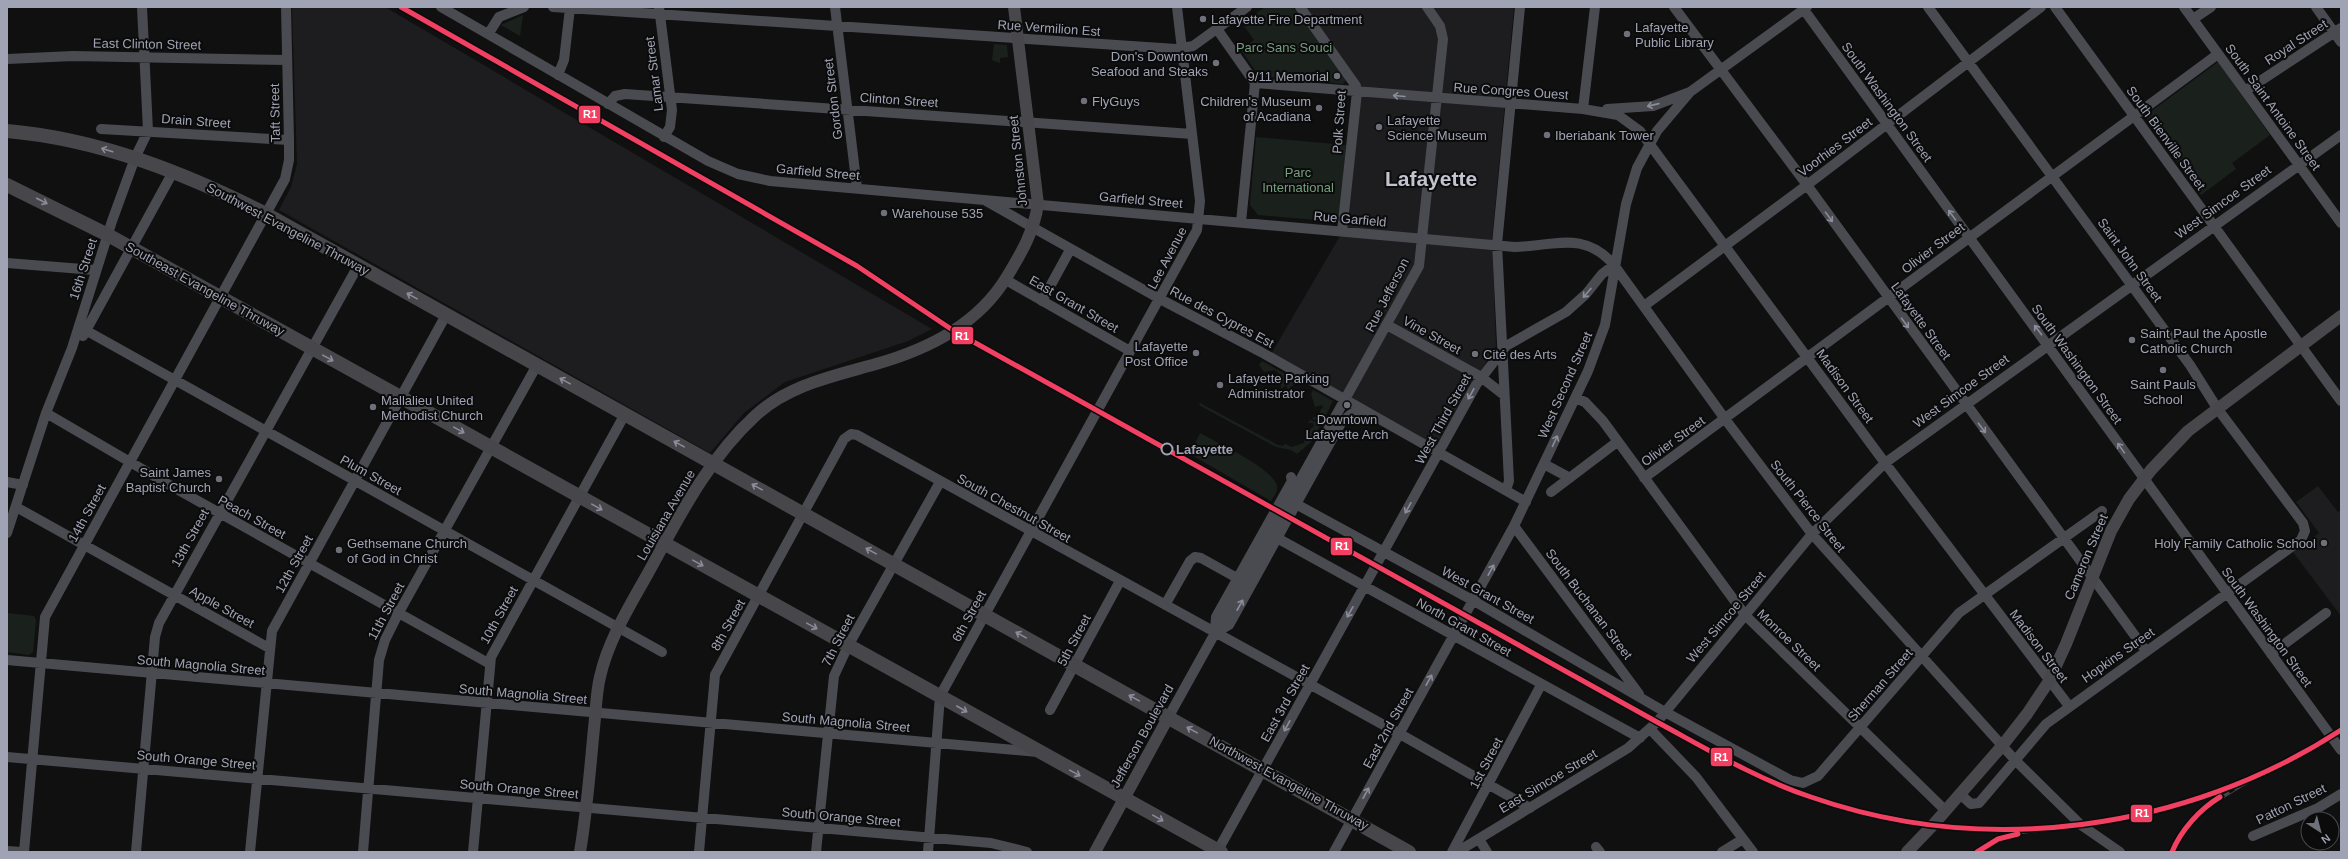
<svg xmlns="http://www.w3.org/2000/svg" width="2348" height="859" font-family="Arial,sans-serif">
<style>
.built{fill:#1d1d1f}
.green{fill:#1a211c}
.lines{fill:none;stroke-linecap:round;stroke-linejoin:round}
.minor{stroke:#4a4b50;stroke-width:10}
.major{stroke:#47474c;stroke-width:12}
.highway{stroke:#47474b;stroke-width:14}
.rail-casing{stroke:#45464a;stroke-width:3.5}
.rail{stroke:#0b0b0c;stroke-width:2;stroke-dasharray:6;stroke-linecap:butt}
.rail-1-casing{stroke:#0b0b0c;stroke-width:8}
.rail-1{stroke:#f24062;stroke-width:5}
.oneway{stroke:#8a8d9a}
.oneway2{stroke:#8a8c99}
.poi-dot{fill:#6e707a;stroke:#0b0b0c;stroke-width:1.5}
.stop-dot{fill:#0b0b0c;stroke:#a0a3b3;stroke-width:2}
.labels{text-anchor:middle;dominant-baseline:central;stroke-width:4;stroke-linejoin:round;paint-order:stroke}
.poi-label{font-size:13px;fill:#a0a3b3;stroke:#0b0b0c;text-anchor:start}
.street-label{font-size:13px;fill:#a0a3b3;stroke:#0b0b0c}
.park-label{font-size:13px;fill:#769f7e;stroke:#0b0b0c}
.stop-label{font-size:13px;font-weight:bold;fill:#a0a3b3;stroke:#0b0b0c;text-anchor:start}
.town-label{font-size:21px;font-weight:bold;fill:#c1c3cf;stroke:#0b0b0c}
.line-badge{stroke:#0b0b0c;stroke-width:1.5}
.badge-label{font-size:11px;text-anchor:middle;font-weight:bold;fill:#fff}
</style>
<rect width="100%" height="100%" fill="#101011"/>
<path class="built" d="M292,7H385L932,329L908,341L785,382L744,413L710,453L279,210L291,187L297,164Z
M1302,7H1514L1492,239L1496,346L1436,445L1270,356L1347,224L1360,87Z
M2318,486L2338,512L2341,510V616L2293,552L2319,533L2296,502Z"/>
<path class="green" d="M1265,7H1293L1346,80L1343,84L1259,76L1241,50L1254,40L1242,23Z
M523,15L520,36L501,25Z
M994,44L1007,45L1008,57L1000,58V63L992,60Z
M2218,62L2270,135L2232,163L2236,169L2201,195L2145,116Z
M1256,137L1346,145L1339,222L1258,215L1250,205Z
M1262,361L1305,385L1294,384L1288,390L1286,385L1281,389V375L1275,370L1264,372L1259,365Z
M1313,390L1333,401L1325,417L1314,420L1312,418L1319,415L1321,409L1323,408L1322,405L1315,407L1311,394Z
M1200,403L1278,445L1283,446L1285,444L1292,447L1304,443L1305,437L1310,433L1309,430L1314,426L1313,423H1308L1310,420L1321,424L1311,442L1297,454L1291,450L1276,447L1199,405Z
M1200,433C1217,443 1273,468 1277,486C1278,492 1274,496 1271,501L1190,454Z
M7,613L34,616L36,620L33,652L29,655L7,652Z"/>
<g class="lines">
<path class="minor" d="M441,7L708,161L738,174L770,181L1515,247C1554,246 1584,230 1614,265L1725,419L1812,534L2015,760L2081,825L2120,852
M553,7L1176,49L1193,46L1247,7
M659,7L672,110L670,127L664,137
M835,7L857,188
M1300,7L1356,86L1357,92L1342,231
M1674,7L1807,185L2146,651
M1802,7L2341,750
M1928,7L2190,365L2217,408L2303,523L2305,531L2301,540L2046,724L1979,803L1971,804L1960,794
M2055,7L2341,401
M2184,7L2341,223
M2316,7L2341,42
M2193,19L2211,7
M1217,29L1255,83L1241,222
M489,33L499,17L524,7
M7,59L73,56L287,60
M558,75L564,60L570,8
M1255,83L1583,109L1618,115L1640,131L1885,463L2069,706
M2245,91L2341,28
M608,104L615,96L625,94L1192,134
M1583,109L1595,7
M1607,109L1653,106L1690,92L1807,7
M101,129L289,140
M986,201L1160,299L1261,352L1526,502
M7,263L95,270
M1006,280L1130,351
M1042,301L1070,250
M1644,306L1807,185L2041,7
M1387,325L1481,377L1504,395
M87,331L662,652
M83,336L173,172
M1575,398L1585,402L1603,421L1745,615L1946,811
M46,413L173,487L490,664
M1544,464L1570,478
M1644,478L2218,54
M7,482L23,485
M1506,490L1509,481L1497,244L1520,7
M1551,492L1617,442
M1296,504L1474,601L1665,712L1790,780L1803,783L1818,776L1959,613L2102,511
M16,507L269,648
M1514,526L1639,694
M7,533L46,413L72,348L112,221L135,158L148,131L142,7
M1277,538L1640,738
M1165,605L1190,561L1195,557L1201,558L1237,578
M1215,631L1216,617L1292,481L1291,477
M1215,633L1229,625L1341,423L1350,415L1361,409
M2271,654L2326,613
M7,660L1038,752
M1050,710L1120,581
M1169,716L1419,266L1443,39L1440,26L1427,7
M1650,729L1696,777L1753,852
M7,757L991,843L1027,852
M2253,836L2318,808L2341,794
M1479,839L1487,852
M1596,847L1600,852
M7,851L22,852
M24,852L45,617L285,179L289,160V140L286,7
M136,852L155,637L159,623L358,266
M250,852L272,631L446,315
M363,852L379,660L385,640L398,614L537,365
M473,852L491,657L625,414
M699,852L715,675L844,439L851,434L857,435L1400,734L1530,808
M816,852L834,676L848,646L940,482
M928,852L940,696L1197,230L1200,201L1177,7
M1217,852L1476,385L1506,346L1566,312L1586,294L1602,274L1614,265
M1334,852L1514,526L1588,371L1605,325L1626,204L1637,168L1657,131L1690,92
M1452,852L1541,685
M1457,852L1628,748L1657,722L1812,534L1885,463L2341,135
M1722,852L1743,839"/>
<path class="major" d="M580,852C587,811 590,769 594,728C596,711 596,693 600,677C608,641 629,607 647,575C678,519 707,460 755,416C788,385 834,376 876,364C929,349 979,324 1008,275C1022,252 1034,231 1038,204L1014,7
M1095,852L1169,716
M1907,852L1933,825L2002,746L2027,714L2049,681L2066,644L2111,531L2129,499L2151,470L2188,431L2341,316"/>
<path class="highway" d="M7,131C99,139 185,173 266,214L1409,852
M7,185L108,235L1221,852"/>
<g class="rail-casing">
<path id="rail" d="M1977,852C1999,832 2030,831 2058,828
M2172,852C2191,810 2231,791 2270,770"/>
</g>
<use href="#rail" class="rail"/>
<g class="rail-1-casing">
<path id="rail-1" d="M401,7L857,266L954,331L1657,722C1707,749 1757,779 1811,797C1986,858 2186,831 2341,730
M1977,852L1998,839L2018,834
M2172,852C2181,830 2200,809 2220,797"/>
</g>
<use href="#rail-1" class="rail-1"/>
</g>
<defs><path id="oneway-shaft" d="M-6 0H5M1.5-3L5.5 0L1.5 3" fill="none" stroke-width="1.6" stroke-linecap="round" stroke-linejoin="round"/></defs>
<g class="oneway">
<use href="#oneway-shaft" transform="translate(1399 96) rotate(-175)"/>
<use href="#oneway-shaft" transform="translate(1653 105) rotate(167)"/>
<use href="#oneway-shaft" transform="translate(1952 215) rotate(-126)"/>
<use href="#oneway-shaft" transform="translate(1829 217) rotate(54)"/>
<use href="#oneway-shaft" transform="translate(1587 293) rotate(131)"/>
<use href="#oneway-shaft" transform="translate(1905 323) rotate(54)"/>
<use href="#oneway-shaft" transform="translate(2038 330) rotate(-127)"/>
<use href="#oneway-shaft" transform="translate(1471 394) rotate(119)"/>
<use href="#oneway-shaft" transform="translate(1982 428) rotate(53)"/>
<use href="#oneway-shaft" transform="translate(1555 441) rotate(-65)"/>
<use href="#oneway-shaft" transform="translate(2121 448) rotate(-125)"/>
<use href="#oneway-shaft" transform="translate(1408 508) rotate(119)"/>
<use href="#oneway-shaft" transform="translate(1491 570) rotate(-61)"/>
<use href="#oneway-shaft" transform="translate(1240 605) rotate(-61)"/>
<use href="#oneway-shaft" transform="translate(1350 612) rotate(119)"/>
<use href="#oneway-shaft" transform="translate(1429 680) rotate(-61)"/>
<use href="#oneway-shaft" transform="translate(1287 726) rotate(119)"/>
<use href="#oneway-shaft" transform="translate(1366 793) rotate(-61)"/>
</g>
<g class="oneway2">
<use href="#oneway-shaft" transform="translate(107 150) rotate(-163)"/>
<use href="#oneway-shaft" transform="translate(42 201) rotate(27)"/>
<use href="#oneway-shaft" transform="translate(412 296) rotate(-151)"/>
<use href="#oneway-shaft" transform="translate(328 358) rotate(29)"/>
<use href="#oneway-shaft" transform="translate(565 381) rotate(-151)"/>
<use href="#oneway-shaft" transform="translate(459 430) rotate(29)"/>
<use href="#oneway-shaft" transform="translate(679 444) rotate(-151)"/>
<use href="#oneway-shaft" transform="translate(757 487) rotate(-151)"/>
<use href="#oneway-shaft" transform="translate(597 507) rotate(29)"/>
<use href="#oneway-shaft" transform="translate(871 551) rotate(-151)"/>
<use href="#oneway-shaft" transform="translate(698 563) rotate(29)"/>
<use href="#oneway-shaft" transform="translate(812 626) rotate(29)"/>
<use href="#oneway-shaft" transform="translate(1021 635) rotate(-151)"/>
<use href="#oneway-shaft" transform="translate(1134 698) rotate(-151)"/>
<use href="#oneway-shaft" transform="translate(962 709) rotate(30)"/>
<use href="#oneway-shaft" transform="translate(1192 730) rotate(-151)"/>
<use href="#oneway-shaft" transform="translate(1075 773) rotate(29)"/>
<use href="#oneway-shaft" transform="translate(1158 818) rotate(29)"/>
</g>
<g class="poi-dot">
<circle cx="1203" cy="19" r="4"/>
<circle cx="1627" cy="34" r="4"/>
<circle cx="1216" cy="63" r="4"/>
<circle cx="1337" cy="76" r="4"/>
<circle cx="1084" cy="101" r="4"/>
<circle cx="1319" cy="108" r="4"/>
<circle cx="1379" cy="127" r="4"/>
<circle cx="1547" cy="135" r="4"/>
<circle cx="884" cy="213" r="4"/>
<circle cx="2132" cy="340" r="4"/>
<circle cx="1196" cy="353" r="4"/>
<circle cx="1475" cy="354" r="4"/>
<circle cx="2163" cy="370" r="4"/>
<circle cx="1220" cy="385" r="4"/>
<circle cx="1347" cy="405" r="4"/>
<circle cx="373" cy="407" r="4"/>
<circle cx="219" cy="479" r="4"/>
<circle cx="2324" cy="543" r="4"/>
<circle cx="339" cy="550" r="4"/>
</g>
<circle class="stop-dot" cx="1167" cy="449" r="5.5"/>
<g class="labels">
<g class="poi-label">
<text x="1211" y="19">Lafayette Fire Department</text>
<text x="1635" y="27">Lafayette<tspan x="1635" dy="15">Public Library</tspan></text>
<text x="1208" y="56" text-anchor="end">Don's Downtown<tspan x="1208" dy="15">Seafood and Steaks</tspan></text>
<text x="1329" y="76" text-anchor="end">9/11 Memorial</text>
<text x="1092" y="101">FlyGuys</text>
<text x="1311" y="101" text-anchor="end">Children's Museum<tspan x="1311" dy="15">of Acadiana</tspan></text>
<text x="1387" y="120">Lafayette<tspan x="1387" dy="15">Science Museum</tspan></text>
<text x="1555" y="135">Iberiabank Tower</text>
<text x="892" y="213">Warehouse 535</text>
<text x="2140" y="333">Saint Paul the Apostle<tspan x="2140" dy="15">Catholic Church</tspan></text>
<text x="1188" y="346" text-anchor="end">Lafayette<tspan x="1188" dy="15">Post Office</tspan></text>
<text x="1483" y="354">Cité des Arts</text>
<text x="1228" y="378">Lafayette Parking<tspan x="1228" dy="15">Administrator</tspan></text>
<text x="2163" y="384" text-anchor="middle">Saint Pauls<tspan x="2163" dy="15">School</tspan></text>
<text x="381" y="400">Mallalieu United<tspan x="381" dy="15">Methodist Church</tspan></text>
<text x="1347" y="419" text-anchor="middle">Downtown<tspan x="1347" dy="15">Lafayette Arch</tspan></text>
<text x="211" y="472" text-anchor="end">Saint James<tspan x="211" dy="15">Baptist Church</tspan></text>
<text x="347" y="543">Gethsemane Church<tspan x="347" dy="15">of God in Christ</tspan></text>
<text x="2316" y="543" text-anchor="end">Holy Family Catholic School</text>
</g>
<g class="street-label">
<text transform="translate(1049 28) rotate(4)">Rue Vermilion Est</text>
<text transform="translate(2296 42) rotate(-33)">Royal Street</text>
<text transform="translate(147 44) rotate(1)">East Clinton Street</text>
<text transform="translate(654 74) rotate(-97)">Lamar Street</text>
<text transform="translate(1511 91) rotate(4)">Rue Congres Ouest</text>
<text transform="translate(833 99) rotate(-97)">Gordon Street</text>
<text transform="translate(899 100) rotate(4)">Clinton Street</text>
<text transform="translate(1887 102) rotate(54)">South Washington Street</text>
<text transform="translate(2273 107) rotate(54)">South Saint Antoine Street</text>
<text transform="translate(275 113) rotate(-91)">Taft Street</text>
<text transform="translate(196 121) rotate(4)">Drain Street</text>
<text transform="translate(1339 122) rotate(-86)">Polk Street</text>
<text transform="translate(2166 138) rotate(54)">South Bienville Street</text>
<text transform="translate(1835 147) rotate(-37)">Voorhies Street</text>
<text transform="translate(1018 161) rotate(-96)">Johnston Street</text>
<text transform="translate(818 172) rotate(5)">Garfield Street</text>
<text transform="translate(1141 200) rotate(5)">Garfield Street</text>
<text transform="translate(2223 202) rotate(-36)">West Simcoe Street</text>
<text transform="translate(1350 219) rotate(5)">Rue Garfield</text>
<text transform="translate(288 229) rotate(28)">Southwest Evangeline Thruway</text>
<text transform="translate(1933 248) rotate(-37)">Olivier Street</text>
<text transform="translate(1167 258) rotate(-62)">Lee Avenue</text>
<text transform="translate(2130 260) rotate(54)">Saint John Street</text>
<text transform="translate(83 269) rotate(-72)">16th Street</text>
<text transform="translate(205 289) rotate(29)">Southeast Evangeline Thruway</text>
<text transform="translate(1387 295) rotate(-63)">Rue Jefferson</text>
<text transform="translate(1074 304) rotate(30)">East Grant Street</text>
<text transform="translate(1222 317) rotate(28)">Rue des Cypres Est</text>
<text transform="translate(1921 321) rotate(54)">Lafayette Street</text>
<text transform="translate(1432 335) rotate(29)">Vine Street</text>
<text transform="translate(2077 364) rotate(54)">South Washington Street</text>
<text transform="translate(1565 385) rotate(-66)">West Second Street</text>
<text transform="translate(1845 386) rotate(54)">Madison Street</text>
<text transform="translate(1961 391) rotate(-36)">West Simcoe Street</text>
<text transform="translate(1443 419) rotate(-61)">West Third Street</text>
<text transform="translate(1673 441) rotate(-36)">Olivier Street</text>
<text transform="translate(371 475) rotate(29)">Plum Street</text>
<text transform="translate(1808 506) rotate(52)">South Pierce Street</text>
<text transform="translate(1014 508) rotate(29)">South Chestnut Street</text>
<text transform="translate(87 513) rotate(-61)">14th Street</text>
<text transform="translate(666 515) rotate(-60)">Louisiana Avenue</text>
<text transform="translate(252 517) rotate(29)">Peach Street</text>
<text transform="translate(190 538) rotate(-61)">13th Street</text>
<text transform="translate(2086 557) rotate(-67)">Cameron Street</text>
<text transform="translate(294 564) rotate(-61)">12th Street</text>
<text transform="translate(1488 595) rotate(29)">West Grant Street</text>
<text transform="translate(1589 604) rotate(53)">South Buchanan Street</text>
<text transform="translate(222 607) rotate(29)">Apple Street</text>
<text transform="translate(386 611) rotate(-62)">11th Street</text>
<text transform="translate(499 615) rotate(-61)">10th Street</text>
<text transform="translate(969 616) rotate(-61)">6th Street</text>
<text transform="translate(1726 617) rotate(-50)">West Simcoe Street</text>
<text transform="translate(728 625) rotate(-61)">8th Street</text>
<text transform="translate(1464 627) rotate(29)">North Grant Street</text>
<text transform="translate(2267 627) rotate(54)">South Washington Street</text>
<text transform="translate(838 640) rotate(-63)">7th Street</text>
<text transform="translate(1074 640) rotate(-62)">5th Street</text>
<text transform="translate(1789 640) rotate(44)">Monroe Street</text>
<text transform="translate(2039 646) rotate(53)">Madison Street</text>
<text transform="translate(2118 655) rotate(-35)">Hopkins Street</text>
<text transform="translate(201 665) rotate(5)">South Magnolia Street</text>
<text transform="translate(1880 685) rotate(-49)">Sherman Street</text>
<text transform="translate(523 694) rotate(5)">South Magnolia Street</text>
<text transform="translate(1285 703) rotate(-61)">East 3rd Street</text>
<text transform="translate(846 722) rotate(5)">South Magnolia Street</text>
<text transform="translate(1388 728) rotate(-61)">East 2nd Street</text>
<text transform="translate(1142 736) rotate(-61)">Jefferson Boulevard</text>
<text transform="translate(196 760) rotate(5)">South Orange Street</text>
<text transform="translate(1486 763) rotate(-62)">1st Street</text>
<text transform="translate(1548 781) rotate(-31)">East Simcoe Street</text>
<text transform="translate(1289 783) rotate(29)">Northwest Evangeline Thruway</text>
<text transform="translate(519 789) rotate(5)">South Orange Street</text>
<text transform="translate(2291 804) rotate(-26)">Patton Street</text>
<text transform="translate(841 817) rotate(5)">South Orange Street</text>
</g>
<g class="park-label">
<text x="1284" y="47">Parc Sans Souci</text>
<text x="1298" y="172">Parc<tspan x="1298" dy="15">International</tspan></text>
</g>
<g class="stop-label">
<text x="1176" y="449">Lafayette</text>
</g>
<g class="town-label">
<text x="1431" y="178">Lafayette</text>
</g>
</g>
<g class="line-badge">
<rect x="578" y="105" width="23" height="19" rx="4" fill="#f24062"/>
<rect x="951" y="326" width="23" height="19" rx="4" fill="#f24062"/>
<rect x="1330" y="537" width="23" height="19" rx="4" fill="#f24062"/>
<rect x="1710" y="747" width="23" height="20" rx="4" fill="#f24062"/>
<rect x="2130" y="804" width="23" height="19" rx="4" fill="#f24062"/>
</g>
<g class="badge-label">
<text x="590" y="118">R1</text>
<text x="962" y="340">R1</text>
<text x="1342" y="550">R1</text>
<text x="1721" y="761">R1</text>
<text x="2142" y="817">R1</text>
</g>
<rect width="2348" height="859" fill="none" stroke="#a0a3b3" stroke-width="16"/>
<g transform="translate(2320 831) rotate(144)"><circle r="19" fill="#0b0b0c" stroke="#47484f"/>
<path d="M0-3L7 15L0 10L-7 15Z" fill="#6e707a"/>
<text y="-6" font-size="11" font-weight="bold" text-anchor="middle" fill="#a0a3b3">N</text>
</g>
</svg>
